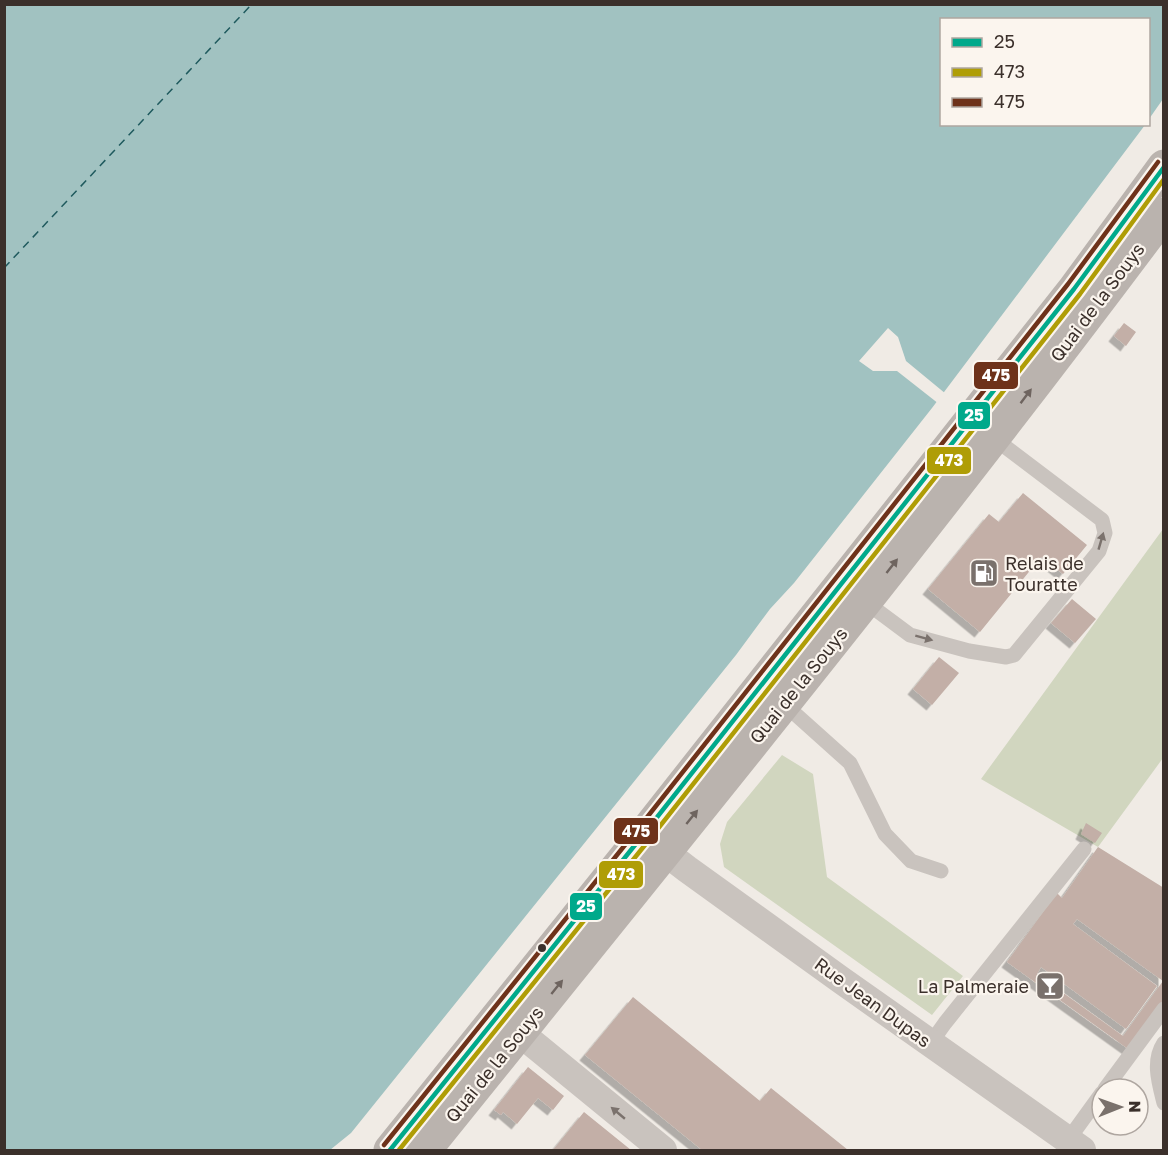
<svg xmlns="http://www.w3.org/2000/svg" width="1168" height="1155" font-family="'Golos Text',sans-serif">
<style>
.green{fill:#d1d6bf}
.water{fill:#a1c2c1}
.pier{fill:#f0ebe5}
.lines{fill:none;stroke-linecap:round;stroke-linejoin:round}
.ferry{stroke:#1f5a5e;stroke-width:1.5;stroke-dasharray:8 6;stroke-linecap:butt}
.building{fill:#c3afa7;fill-rule:evenodd;filter:url(#shadow)}
.lane{stroke:#c9c3be;stroke-width:15}
.street{stroke:#c9c3be;stroke-width:28}
.secondary{stroke:#bab3ae;stroke-width:33}
.bus-1-casing{stroke:#fbf5ee;stroke-width:9}
.bus-2-casing{stroke:#fbf5ee;stroke-width:9}
.bus-3-casing{stroke:#fbf5ee;stroke-width:9}
.bus-1{stroke:#00a98b;stroke-width:4.5}
.bus-2{stroke:#af9d06;stroke-width:4.5}
.bus-3{stroke:#6e321a;stroke-width:4.5}
.oneway{fill:#6e645f}
.oneway2{fill:#7b726d}
.bus-dot{fill:#3b302b;stroke:#fbf5ee;stroke-width:2}
.labels{text-anchor:middle;dominant-baseline:central;stroke-width:4.5;stroke-linejoin:round;paint-order:stroke}
.street-label{font-size:18px;fill:#3b302b;stroke:#fbf5ee}
.poi-label{font-size:18px;fill:#3b302b;stroke:#fbf5ee;text-anchor:start}
.line-badge{stroke:#fbf5ee;stroke-width:2}
.badge-label{font-size:16px;text-anchor:middle;font-weight:bold;fill:#fff}
</style>
<defs>
<filter id="shadow"><feDropShadow dx="-5.5" dy="5.5" stdDeviation="0" flood-color="#0004"/></filter>
</defs>
<rect width="100%" height="100%" fill="#f0ebe5"/>
<path class="green" d="M1163,529V758L1098,847L981,779Z
M782,755L813,774L827,877L963,976L932,1015L724,867L720,844L727,822Z"/>
<path class="water" d="M5,5H1163V99L1149,119L1148,20H942V124L1145,125L932,408L794,583L770,609L736,655L351,1133L330,1150H5Z"/>
<path class="pier" d="M888,328L898,337L906,361L946,394L939,404L897,371H873L859,361Z"/>
<g class="lines">
<path class="ferry" d="M4,268L252,4"/>
</g>
<path class="building" d="M1124,323L1136,332L1126,346L1114,336Z
M1023,493L1087,545L1063,574L1041,557L980,632L928,589L989,514L999,522Z
M1072,599L1096,619L1075,643L1051,623Z
M939,657L959,673L932,705L913,689Z
M1086,823L1102,833L1095,843L1081,834Z
M1098,847L1164,888V1005L1131,1051L1007,962L1057,893L1062,898ZM1077,919L1163,981L1123,1036L1037,974L1041,967L1126,1029L1157,986L1073,924Z
M633,997L760,1101L771,1088L848,1150H702L585,1055Z
M528,1067L564,1096L553,1110L538,1098L517,1124L503,1112L501,1115L494,1110Z
M584,1112L631,1150H553Z"/>
<g class="lines">
<path class="lane" d="M863,600L910,635L969,651L1006,657L1014,655L1099,551L1105,533L1102,520L991,436
M783,703L850,763L885,834L911,861L941,871
M1164,1043C1152,1061 1159,1083 1164,1103
M930,1044L945,1023L1084,849
M1105,1089L1164,1009
M1068,1140L1102,1093"/>
<path class="street" d="M648,839L687,869L841,980L1082,1150
M503,1019L663,1150"/>
<path class="secondary" d="M390,1150L643,835L1074,289L1164,166
M425,1150C674,841 926,533 1164,214"/>
<g class="bus-1-casing">
<path id="bus-1" d="M390,1150L643,835L1074,289L1164,167"/>
</g>
<g class="bus-2-casing">
<path id="bus-2" d="M399,1150L649,840L1080,294L1164,179"/>
</g>
<g class="bus-3-casing">
<path id="bus-3" d="M384,1145L637,830L1068,284L1158,162"/>
</g>
<use href="#bus-1" class="bus-1"/>
<use href="#bus-2" class="bus-2"/>
<use href="#bus-3" class="bus-3"/>
</g>
<defs><path id="oneway-solid" d="M-6-.8H1V-3.2L6.5 0L1 3.2V.8H-6Z" transform="scale(1.5)"/></defs>
<g class="oneway">
<use href="#oneway-solid" transform="translate(1026 396) rotate(-53)"/>
<use href="#oneway-solid" transform="translate(892 566) rotate(-52)"/>
<use href="#oneway-solid" transform="translate(692 817) rotate(-51)"/>
<use href="#oneway-solid" transform="translate(557 987) rotate(-51)"/>
</g>
<g class="oneway2">
<use href="#oneway-solid" transform="translate(1101 541) rotate(-74)"/>
<use href="#oneway-solid" transform="translate(924 638) rotate(15)"/>
<use href="#oneway-solid" transform="translate(618 1113) rotate(-140)"/>
</g>
<defs>
<g id="fuel-square" transform="scale(1.5)"><rect x="-9" y="-9" width="18" height="18" rx="4" fill="#7a716c" stroke="#fbf5ee"/><path d="M-5.5-6h7V0h2V4h1.3V-2.5L3-4.5l.8-.8L6-3V5H2.5V1h-1V6h-7ZM-4.2-4.7v3.2H.2V-4.7Z" fill="#fff"/></g>
<g id="bar-square" transform="scale(1.5)"><rect x="-9" y="-9" width="18" height="18" rx="4" fill="#7a716c" stroke="#fbf5ee"/><path d="M-6-5H6L.8 .8V4.5H3.5V6h-7V4.5H-.8V.8Z" fill="#fff"/></g>
</defs>
<g fill-rule="evenodd">
<use href="#fuel-square" x="984" y="573"/>
<use href="#bar-square" x="1050" y="986"/>
</g>
<circle class="bus-dot" cx="542" cy="948" r="5"/>
<g class="labels">
<g class="street-label">
<text transform="translate(1097 302) rotate(-53)">Quai de la Souys</text>
<text transform="translate(798 685) rotate(-51)">Quai de la Souys</text>
<text transform="translate(873 1002) rotate(36)">Rue Jean Dupas</text>
<text transform="translate(494 1064) rotate(-51)">Quai de la Souys</text>
</g>
<g class="poi-label">
<text x="1005" y="563">Relais de<tspan x="1005" dy="21">Touratte</tspan></text>
<text x="1029" y="986" text-anchor="end">La Palmeraie</text>
</g>
</g>
<g class="line-badge">
<rect x="973" y="361" width="46" height="29" rx="6" fill="#6e321a"/>
<rect x="957" y="401" width="34" height="29" rx="6" fill="#00a98b"/>
<rect x="926" y="446" width="46" height="29" rx="6" fill="#af9d06"/>
<rect x="613" y="817" width="46" height="28" rx="6" fill="#6e321a"/>
<rect x="598" y="860" width="46" height="29" rx="6" fill="#af9d06"/>
<rect x="569" y="892" width="34" height="29" rx="6" fill="#00a98b"/>
</g>
<g class="badge-label">
<text x="996" y="381">475</text>
<text x="974" y="421">25</text>
<text x="949" y="466">473</text>
<text x="636" y="837">475</text>
<text x="621" y="880">473</text>
<text x="586" y="912">25</text>
</g>
<rect width="1168" height="1155" fill="none" stroke="#3b302b" stroke-width="12"/>
<rect x="940" y="18" width="210" height="108" fill="#fbf5ee" stroke="#aea6a0" stroke-width="1.5"/>
<rect x="952" y="38" width="30" height="9" fill="#00a98b" stroke="#aea6a0" stroke-width="1.5"/>
<text x="994" y="48" font-size="18" fill="#3b302b">25</text>
<rect x="952" y="68" width="30" height="9" fill="#af9d06" stroke="#aea6a0" stroke-width="1.5"/>
<text x="994" y="78" font-size="18" fill="#3b302b">473</text>
<rect x="952" y="98" width="30" height="9" fill="#6e321a" stroke="#aea6a0" stroke-width="1.5"/>
<text x="994" y="108" font-size="18" fill="#3b302b">475</text>
<g transform="translate(1120 1107) rotate(89)"><circle r="28" fill="#fbf5ee" stroke="#aea6a0" stroke-width="1.5"/>
<path d="M0-4.5L10 22L0 15L-10 22Z" fill="#7a716c"/>
<text y="-9" font-size="16" font-weight="bold" text-anchor="middle" fill="#3b302b">N</text>
</g>
</svg>
